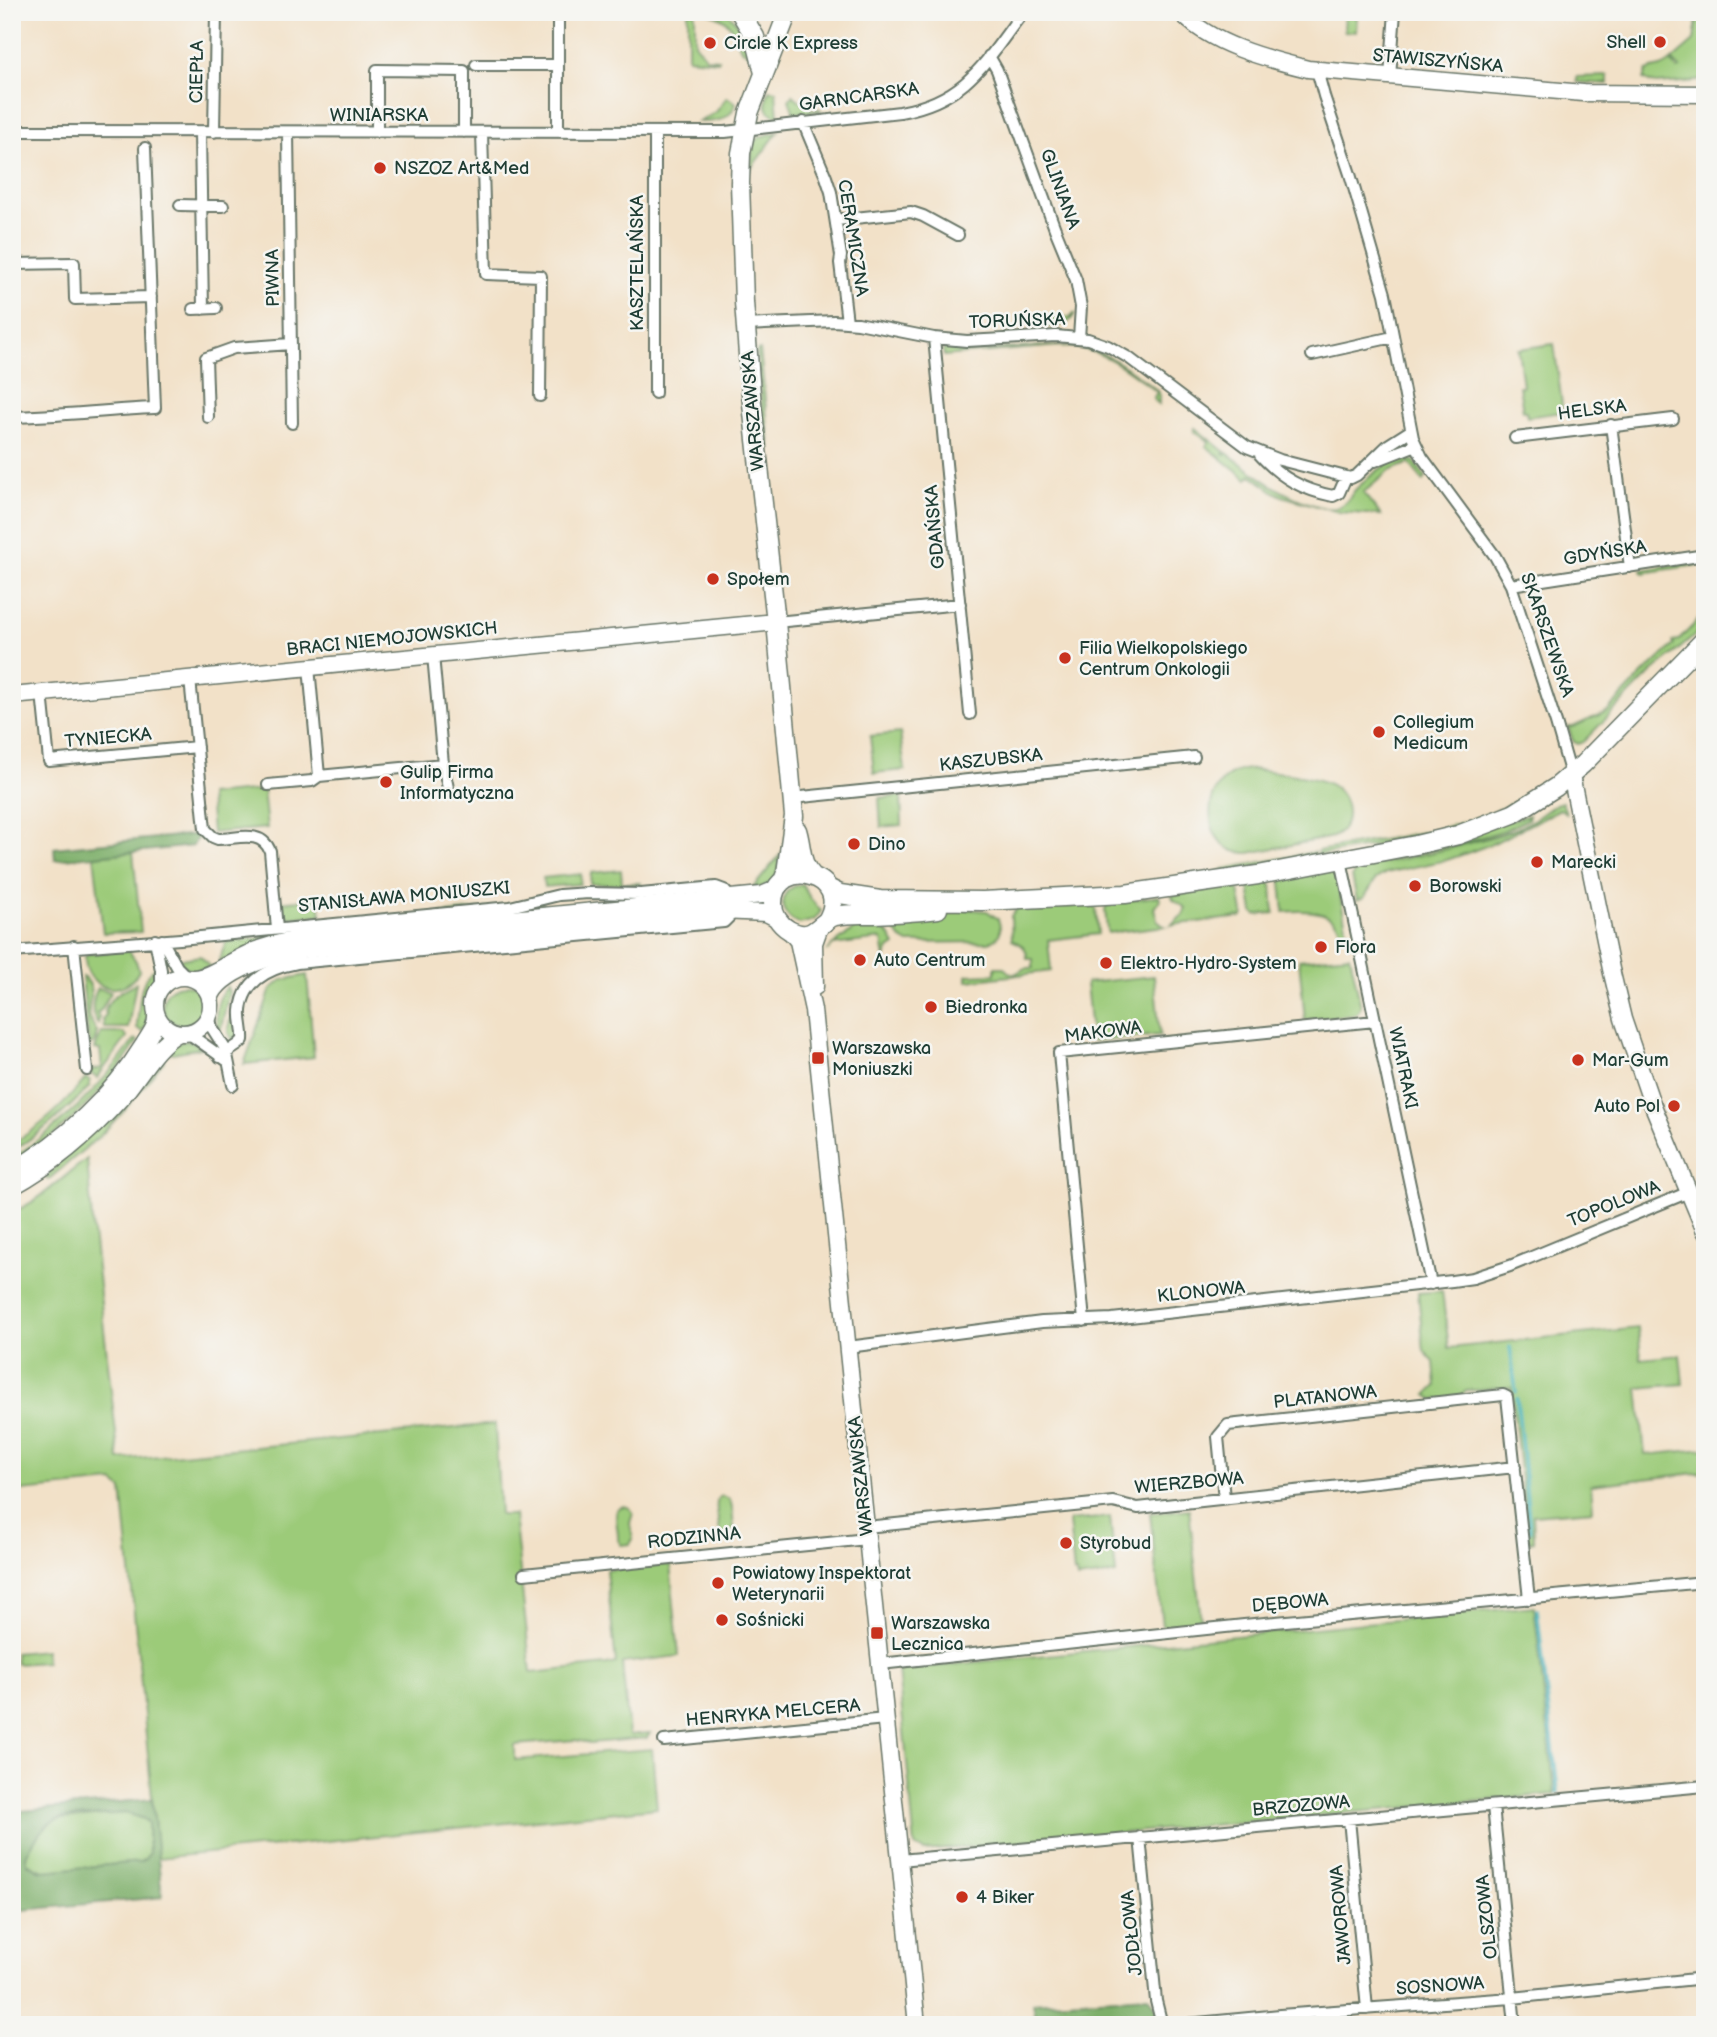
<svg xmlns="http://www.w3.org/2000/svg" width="1717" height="2037" font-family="'Balsamiq Sans',sans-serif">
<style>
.green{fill:#9ccb79;stroke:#5e8456;stroke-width:2}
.forest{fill:#7daf69;stroke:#4e764e;stroke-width:2;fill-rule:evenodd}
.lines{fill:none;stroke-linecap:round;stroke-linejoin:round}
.stream{stroke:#41b1ba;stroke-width:3.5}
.street-casing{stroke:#697668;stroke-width:14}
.secondary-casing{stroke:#697668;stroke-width:19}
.primary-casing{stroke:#697668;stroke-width:21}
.street{stroke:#fff;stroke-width:10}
.secondary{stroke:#fff;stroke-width:16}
.primary{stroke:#fff;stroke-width:18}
.poi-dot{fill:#c8321e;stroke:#f6f6f2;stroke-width:2.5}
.labels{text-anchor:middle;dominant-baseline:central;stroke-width:5;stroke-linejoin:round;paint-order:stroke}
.poi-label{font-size:18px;fill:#1f3d34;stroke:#f6f6f2;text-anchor:start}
.street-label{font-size:18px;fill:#1f3d34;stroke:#f6f6f2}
</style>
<rect width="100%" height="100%" fill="#f6f6f2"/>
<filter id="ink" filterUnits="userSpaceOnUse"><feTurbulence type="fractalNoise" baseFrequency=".0143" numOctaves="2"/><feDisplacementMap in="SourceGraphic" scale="14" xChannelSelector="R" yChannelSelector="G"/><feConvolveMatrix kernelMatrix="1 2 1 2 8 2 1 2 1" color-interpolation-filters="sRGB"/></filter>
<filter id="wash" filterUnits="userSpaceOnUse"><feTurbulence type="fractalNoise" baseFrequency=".00686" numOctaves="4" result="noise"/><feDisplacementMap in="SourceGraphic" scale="28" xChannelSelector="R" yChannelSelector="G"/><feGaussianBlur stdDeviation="1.57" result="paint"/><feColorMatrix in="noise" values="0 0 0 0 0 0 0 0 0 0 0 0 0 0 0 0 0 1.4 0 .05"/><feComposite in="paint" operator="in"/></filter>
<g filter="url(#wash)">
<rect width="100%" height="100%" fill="#f2e1c8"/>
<path class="green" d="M688,12H695V43L707,58L719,59L718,61L688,58Z
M708,12C713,12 722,11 726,13C738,18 747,43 749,54L741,49C729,27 736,23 708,12Z
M1345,12H1350V16H1357L1356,32L1344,31Z
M1698,12H1705V78L1697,81L1657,84L1651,83L1644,79L1647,71C1658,65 1659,71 1671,61L1677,69L1680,68L1672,60L1694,41Z
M1608,76V84L1577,82V77Z
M769,90L776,91L778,117C764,112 765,102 769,90Z
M793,95L810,109H820L821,111L794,113L789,100Z
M727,97L736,103C730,121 716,122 699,122L716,112Z
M778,132L752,167L750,171L753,143L760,137Z
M1075,313C1069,328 1055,326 1041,327V321L1071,317Z
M1554,344L1563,412L1527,417L1526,411H1523L1519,386H1523L1518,349Z
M1058,346L944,356L943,350L946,348C958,350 971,354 983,352C993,350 1004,348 1015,348C1033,347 1051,345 1069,346C1105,348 1132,371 1159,392V404L1153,399L1157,392C1125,367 1101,347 1058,346Z
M760,350L770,449L767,450L765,448L757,351Z
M1195,428L1225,452L1223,454L1225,455L1227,453C1255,474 1278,493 1311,504C1321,507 1332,512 1342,505C1349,501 1351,494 1356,489C1369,476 1384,465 1400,457L1414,461L1426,478L1423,481L1409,463L1389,471L1363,493L1381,515L1339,512L1282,496L1276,493L1251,475L1247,479L1206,446L1209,442L1194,431Z
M1705,559V564L1643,573L1642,570Z
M1705,613V624L1692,638L1650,674L1583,742L1578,744L1573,741L1568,727H1573L1608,711L1643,674L1674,645L1673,641L1679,640Z
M900,733L905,770L874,773L870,736Z
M1251,769C1269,771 1320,776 1333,786C1342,792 1348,804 1347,815C1347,824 1341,833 1333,837L1249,853C1199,856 1195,772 1251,769Z
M263,790L267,828L212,833L209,795Z
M901,796L902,825L881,827L879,798Z
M1518,800H1520C1458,836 1388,843 1319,855L1318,851C1380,839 1463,831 1518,800Z
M1562,802L1566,813L1560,809L1494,843L1470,852L1447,860L1386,873L1376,879L1364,898L1357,900L1352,876L1357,869L1447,849L1502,834L1518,828L1535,819L1556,804Z
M1529,815L1528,819L1503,831L1462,843L1352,867L1354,864Z
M133,852L141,932L103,933L94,856Z
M1315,852V855L1212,876L1224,869Z
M780,855C779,877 774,886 752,889Z
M621,870L622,883H641V885L590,884L591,873Z
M1317,870L1318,873L1329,870L1336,874L1347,932L1342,934C1336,909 1304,910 1284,912L1281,882L1284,878Z
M581,874L580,884L544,887L543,878Z
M1268,881L1272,885L1274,913L1256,915L1253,912L1249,887L1251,884Z
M802,884L810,898L821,911L814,920L800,924C777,916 776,889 802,884Z
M1231,886L1239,890L1243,913L1242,917L1171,925L1183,915L1186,908L1173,899L1172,895Z
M1159,896L1160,900L1154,908L1157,920L1165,926L1108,933L1107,930L1105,909L1108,903Z
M319,898L321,915L286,918L280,914L279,902Z
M542,902L544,906L535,910L219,961L226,942L262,938V935Z
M1088,903L1096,908L1098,934L1048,940L1051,971L967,981V975L995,974V967H1004L1008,972L1015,974L1025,968H1033V959H1027C1027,946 1022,945 1012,940L1011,916L1018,907Z
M967,909L987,911L998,919C1002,930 1001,939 989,942L909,943L900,938L890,923L928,921V917Z
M875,923L888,933L895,945L889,949L885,958L882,939L833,945L827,952C835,940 849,936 858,925Z
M128,950L136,961L139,971C123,1000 85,990 85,957L87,954Z
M1350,955L1361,1007L1356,1014L1305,1020L1299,960Z
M200,956L210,966C196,973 187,971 176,960Z
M156,968C156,983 151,984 148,997C145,1010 150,1020 143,1032L137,1028V1023C140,1005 138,978 156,968Z
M307,975L314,1057L244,1064L271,989L282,980Z
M1154,976L1160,1035L1092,1042L1086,983Z
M82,977C98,985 87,1001 89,1015C90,1022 94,1026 97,1032L94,1043L91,1045H89Z
M136,983L128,1028H104L103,1018L106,1015L105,1010C112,993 123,991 136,983Z
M163 1005a20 20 0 1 1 40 0a20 20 0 1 1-40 0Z
M227,987L229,992L221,1028L219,1033C214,1018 216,998 227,987Z
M98,988L111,992L101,1010L97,1013L99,1017L98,1024C90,1015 92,998 98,988Z
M239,998L235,1018L238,1035L234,1041L228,1033V1029L234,1002Z
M101,1033H124L127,1037L97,1078L90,1073L92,1070L102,1068L100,1050L95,1049Z
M135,1039L138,1041C116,1075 88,1106 58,1131C44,1143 27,1153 12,1163V1158C63,1125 100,1088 135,1039Z
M184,1041L194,1042L201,1048L173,1053L167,1051L174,1044Z
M160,1058L164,1061L126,1108L102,1134L48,1180L45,1177Z
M86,1078L90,1081V1086C67,1111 41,1133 12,1151V1143C42,1127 66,1103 86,1078Z
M87,1159L93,1233L119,1460L495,1424L500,1515H514L531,1673L607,1665L616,1663L606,1570L670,1564L679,1656L622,1663L629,1735L650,1733L647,1738L590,1743L575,1740L515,1745V1760L652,1749L657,1808L158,1858L122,1489L113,1482L12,1492V1212C41,1201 62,1177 87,1159Z
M1442,1291L1449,1348L1638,1328L1641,1359L1680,1355L1683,1384L1638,1388L1645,1455L1705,1449V1472L1591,1485L1593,1510L1533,1515L1534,1541L1530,1542L1527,1534L1511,1387L1466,1391L1457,1398L1434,1400L1427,1395L1436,1386L1434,1362L1424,1351L1418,1293Z
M722,1496L728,1498C734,1504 732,1518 734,1527L732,1533L722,1534L719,1528C719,1519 714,1507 718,1498Z
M624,1506L630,1508L633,1513L630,1523L633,1539L630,1544L621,1545L618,1540C619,1530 613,1517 618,1508Z
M1189,1509L1201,1621L1162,1626L1150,1513Z
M1110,1517L1116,1574L1077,1579L1076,1573H1074L1069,1521Z
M1534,1606L1555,1794L924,1851L915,1846L898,1670Z
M45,1650L46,1662L16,1664L15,1653Z
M125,1813L144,1819L148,1823L149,1853L146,1858L140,1862L44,1871L27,1863L26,1855L37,1836L53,1820Z"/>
<path class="forest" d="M199,834L193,846L55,860L54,848Z
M152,1799L162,1897L12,1911V1812ZM125,1813L144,1819L148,1823L149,1853L146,1858L140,1862L44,1871L39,1870L27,1863L26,1855C35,1839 44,1822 62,1818Z
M1149,1996L1155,2006L1161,2025H1037L1033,2003Z"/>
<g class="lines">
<path class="stream" d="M1510,1347L1516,1392
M1517,1398L1530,1531
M1537,1609L1558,1792"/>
</g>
</g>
<g filter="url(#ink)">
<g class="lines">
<g class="street-casing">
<path id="street" d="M989,56L997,70L1055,229L1076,280L1081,307L1079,338
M476,65H558
M1317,70L1324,96L1350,174L1385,294L1413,438L1422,457L1495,556L1511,585L1556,723L1571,775
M1390,77L1395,12
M803,122L826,177L831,192L841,256L840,263L847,322
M12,131L725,132L900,112C967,100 985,62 1023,12
M214,132L216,12
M288,132L292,423
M377,132V70L464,71V132
M482,132L486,274L541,276L540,396
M558,132V12
M200,133L203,309
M655,133V393
M180,205L223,206
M836,220L911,212L923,216L958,235
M12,264L74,263L75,299L151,297
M193,309L216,308
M745,325L834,321L858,323L934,338L967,341L1056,336L1088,339L1108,346L1129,358L1247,447L1280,460L1346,477L1351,478L1357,475L1388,445L1410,431
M934,338L970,714
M1312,355L1393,337
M12,417C60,416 107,410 155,408L145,148
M208,417L206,358L234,348L291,344
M1611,425L1630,567
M1515,438L1673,419
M1260,455C1281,478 1303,490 1333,496L1339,493L1346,477
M1375,461L1416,445
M1511,585L1705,555
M776,622L960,604
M309,667L319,776L443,764L433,655
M190,679L205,829L213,837L218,839C237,839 261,829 270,851L277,929
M42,693L49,761L197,747
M443,764L448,788
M268,785L312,781L319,776
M792,798L1194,757
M1341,860L1431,1284
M155,940L161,970V988
M162,940L177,967L187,977
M74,946L87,1070
M12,952L180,939L510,907L559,895L589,893L641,894L716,887L724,890L731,898
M209,1014L212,1028L226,1050L233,1085
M188,1033L226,1060
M220,1057L238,1045L243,1040C244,1030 240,1021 241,1011C243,980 270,968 297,963L724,922L736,910
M1084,1321L1059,1053L1375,1021
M848,1347L1042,1322L1112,1319L1452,1281L1473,1278L1510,1266L1689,1192
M1224,1498L1218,1437L1228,1425L1503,1395L1507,1397L1529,1599
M866,1527L1113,1502L1138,1508L1515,1467
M524,1574L867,1539
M880,1664L1244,1625L1705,1582
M664,1741L885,1719
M1493,1806L1515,2025
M1349,1819L1367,2009
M1140,1837L1156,2001L1162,2025
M900,1860L1705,1786
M1177,2025L1280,2015L1512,1998L1705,1978"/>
</g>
<g class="secondary-casing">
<path id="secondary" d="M1181,12C1209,44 1267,59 1308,69L1583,93L1705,94
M12,696L776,622
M1571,775L1611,969L1623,1019L1651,1101L1705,1231
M789,930L798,941L813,1010L917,2025
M155 1005a28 28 0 1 1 56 0a28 28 0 1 1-56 0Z
M192,978C208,979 231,961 247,954C264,946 282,942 301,939L762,895L774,890L780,885
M815,987L814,943L819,929
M210,999C218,971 277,954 302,950L721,911L766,913L778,919
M12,1171C64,1140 112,1096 144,1044C149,1035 157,1027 156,1015
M12,1187C54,1164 90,1133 121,1098C138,1079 156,1044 179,1033"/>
</g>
<g class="primary-casing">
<path id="primary" d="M740,12L755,37L764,73
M797,830C802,845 800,864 812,875
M783,881L786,873L794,816L776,622L751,394L744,302L740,183L741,153L749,113L788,12
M828,888L840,894L880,900L983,901L1125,894L1258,875L1416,845L1458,835L1513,814L1556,787L1583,764L1705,639
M826,922C856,874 774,854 773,903C773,914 779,924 789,930C815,944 820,919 836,916C848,913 862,914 874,914C896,913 917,912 938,909"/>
</g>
<use href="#street" class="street"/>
<use href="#secondary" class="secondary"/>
<use href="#primary" class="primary"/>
</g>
</g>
<g class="poi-dot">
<circle cx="1660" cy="42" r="7"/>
<circle cx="710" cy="43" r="7"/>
<circle cx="380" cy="168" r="7"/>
<circle cx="713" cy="579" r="7"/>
<circle cx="1065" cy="658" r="7"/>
<circle cx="1379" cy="732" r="7"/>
<circle cx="386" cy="782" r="7"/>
<circle cx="854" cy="844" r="7"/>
<circle cx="1537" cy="862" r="7"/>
<circle cx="1415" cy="886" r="7"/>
<circle cx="1321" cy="947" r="7"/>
<circle cx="860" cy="960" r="7"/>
<circle cx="1106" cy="963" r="7"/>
<circle cx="931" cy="1007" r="7"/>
<rect x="811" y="1051" width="14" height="14" rx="3.5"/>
<circle cx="1578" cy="1060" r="7"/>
<circle cx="1674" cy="1106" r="7"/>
<circle cx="1066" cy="1543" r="7"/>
<circle cx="718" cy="1583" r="7"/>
<circle cx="722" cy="1620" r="7"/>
<rect x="870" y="1626" width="14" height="14" rx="3.5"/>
<circle cx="962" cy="1897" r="7"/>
</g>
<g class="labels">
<g class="poi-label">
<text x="1646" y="42" text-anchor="end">Shell</text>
<text x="724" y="43">Circle K Express</text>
<text x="394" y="168">NSZOZ Art&amp;Med</text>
<text x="727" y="579">Społem</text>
<text x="1079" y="648">Filia Wielkopolskiego<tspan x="1079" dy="21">Centrum Onkologii</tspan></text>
<text x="1393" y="722">Collegium<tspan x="1393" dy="21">Medicum</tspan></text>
<text x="400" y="772">Gulip Firma<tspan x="400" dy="21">Informatyczna</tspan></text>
<text x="868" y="844">Dino</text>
<text x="1551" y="862">Marecki</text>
<text x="1429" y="886">Borowski</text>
<text x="1335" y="947">Flora</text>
<text x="874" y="960">Auto Centrum</text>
<text x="1120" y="963">Elektro-Hydro-System</text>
<text x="945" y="1007">Biedronka</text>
<text x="832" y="1048">Warszawska<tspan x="832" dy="21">Moniuszki</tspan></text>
<text x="1592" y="1060">Mar-Gum</text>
<text x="1660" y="1106" text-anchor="end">Auto Pol</text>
<text x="1080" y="1543">Styrobud</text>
<text x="732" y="1573">Powiatowy Inspektorat<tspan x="732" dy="21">Weterynarii</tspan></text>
<text x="736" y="1620">Sośnicki</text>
<text x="891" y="1623">Warszawska<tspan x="891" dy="21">Lecznica</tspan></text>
<text x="976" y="1897">4 Biker</text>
</g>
<g class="street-label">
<text transform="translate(1438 61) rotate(5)">STAWISZYŃSKA</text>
<text transform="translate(197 72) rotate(-89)">CIEPŁA</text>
<text transform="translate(859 97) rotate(-8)">GARNCARSKA</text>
<text x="379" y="115">WINIARSKA</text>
<text transform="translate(1060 189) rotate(70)">GLINIANA</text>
<text transform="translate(853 238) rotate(81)">CERAMICZNA</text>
<text transform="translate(637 263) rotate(-90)">KASZTELAŃSKA</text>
<text transform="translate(273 278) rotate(-91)">PIWNA</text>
<text transform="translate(1017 321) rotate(-2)">TORUŃSKA</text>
<text transform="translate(1592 410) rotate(-7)">HELSKA</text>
<text transform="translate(753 411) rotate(-95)">WARSZAWSKA</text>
<text transform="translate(935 527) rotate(-95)">GDAŃSKA</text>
<text transform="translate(1605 553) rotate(-9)">GDYŃSKA</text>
<text transform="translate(1547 635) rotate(71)">SKARSZEWSKA</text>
<text transform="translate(392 639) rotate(-6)">BRACI NIEMOJOWSKICH</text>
<text transform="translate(108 738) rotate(-5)">TYNIECKA</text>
<text transform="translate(991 760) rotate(-6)">KASZUBSKA</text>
<text transform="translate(404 897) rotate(-5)">STANISŁAWA MONIUSZKI</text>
<text transform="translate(1103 1032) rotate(-7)">MAKOWA</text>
<text transform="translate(1403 1068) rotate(78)">WIATRAKI</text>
<text transform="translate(1614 1204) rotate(-22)">TOPOLOWA</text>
<text transform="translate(1201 1292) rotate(-6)">KLONOWA</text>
<text transform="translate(1325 1397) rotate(-6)">PLATANOWA</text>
<text transform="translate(861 1476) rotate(-96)">WARSZAWSKA</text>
<text transform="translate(1189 1483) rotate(-5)">WIERZBOWA</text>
<text transform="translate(694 1538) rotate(-6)">RODZINNA</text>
<text transform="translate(1290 1603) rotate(-5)">DĘBOWA</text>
<text transform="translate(773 1713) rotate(-5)">HENRYKA MELCERA</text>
<text transform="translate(1301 1806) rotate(-5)">BRZOZOWA</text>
<text transform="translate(1341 1915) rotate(-95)">JAWOROWA</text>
<text transform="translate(1487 1917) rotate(-96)">OLSZOWA</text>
<text transform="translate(1132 1933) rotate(-96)">JODŁOWA</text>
<text transform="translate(1440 1986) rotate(-4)">SOSNOWA</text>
</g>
</g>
<rect width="1717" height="2037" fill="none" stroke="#f6f6f2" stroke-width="42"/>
</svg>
